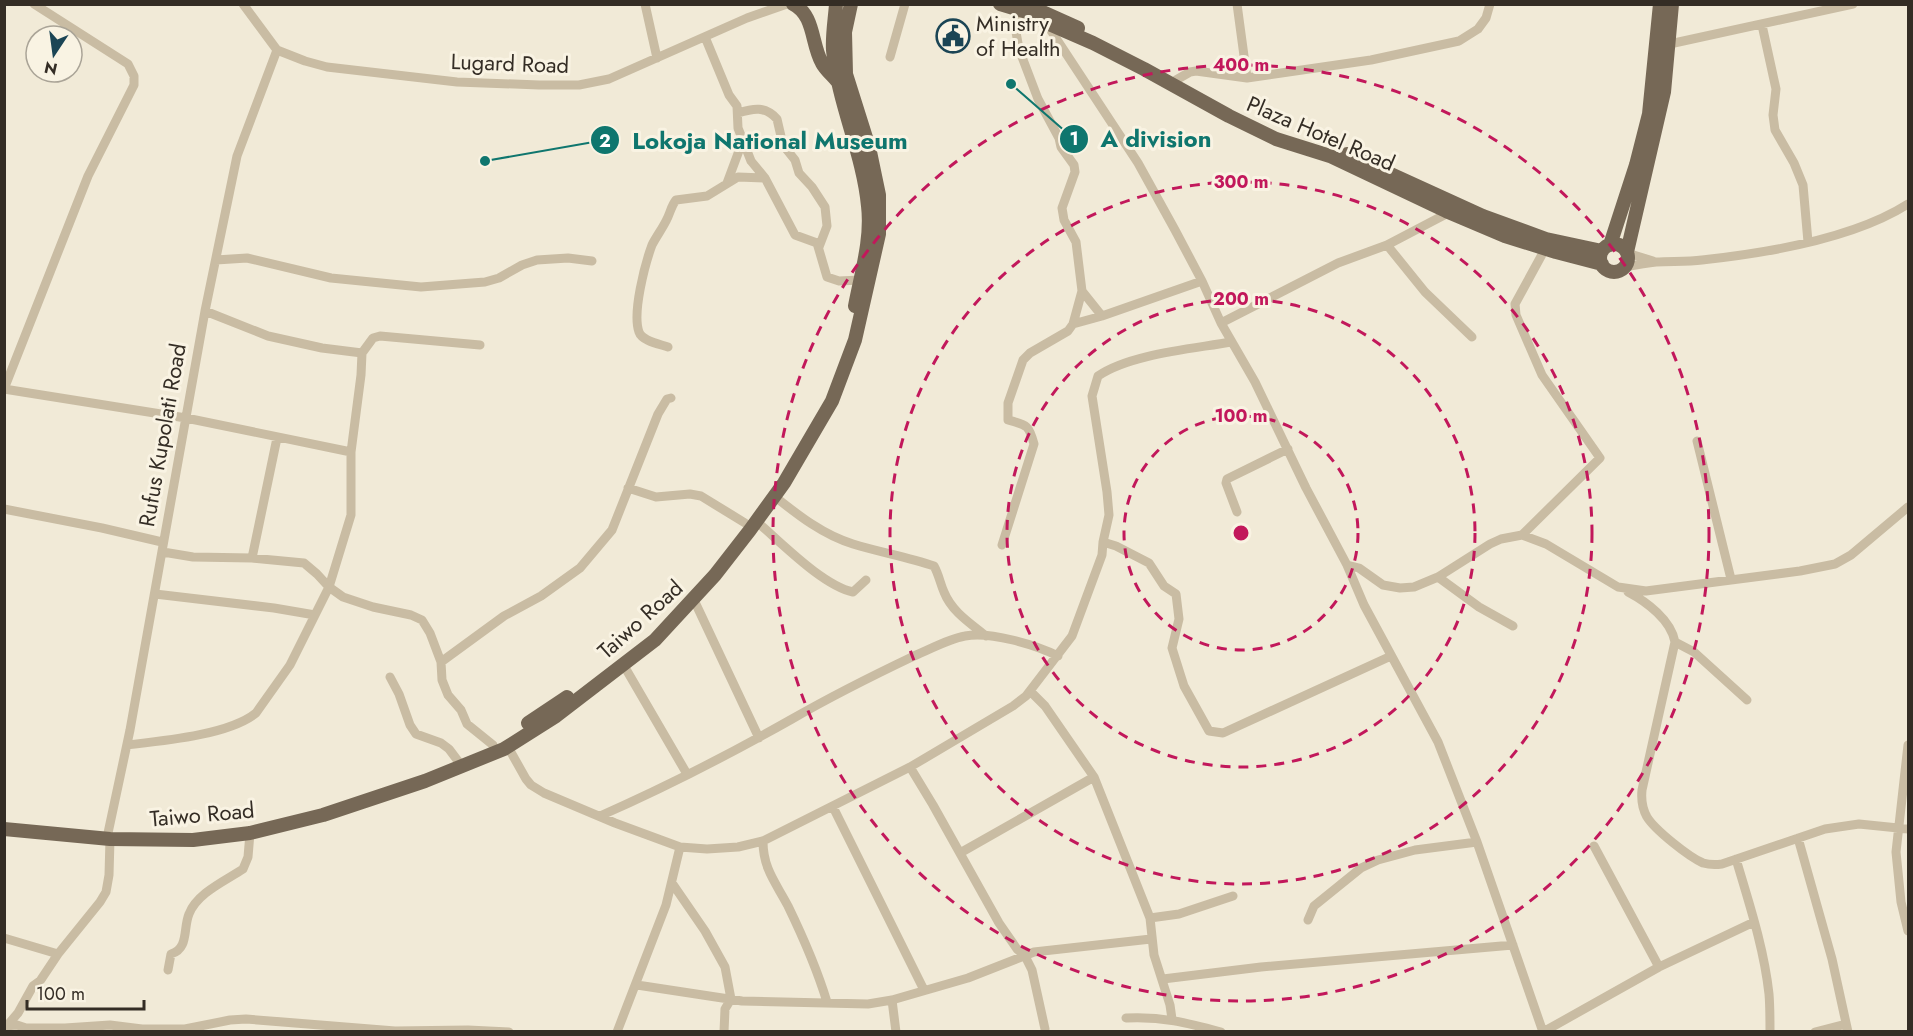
<svg xmlns="http://www.w3.org/2000/svg" width="1913" height="1036" font-family="Jost,sans-serif">
<style>
.lines{fill:none;stroke-linecap:round;stroke-linejoin:round}
.minor{stroke:#c9bca3;stroke-width:9}
.primary{stroke:#766856;stroke-width:14}
.ring{fill:none;stroke:#c2185b;stroke-width:3;stroke-dasharray:10 8}
.labels{text-anchor:middle;dominant-baseline:central;stroke-width:6;stroke-linejoin:round;paint-order:stroke}
.poi-label{font-size:22px;fill:#342d25;stroke:#f9f3e3;text-anchor:start}
.street-label{font-size:22px;fill:#342d25;stroke:#f9f3e3}
.centre{fill:#c2185b;stroke:#f9f3e3;stroke-width:3}
.ring-label{font-size:18px;text-anchor:middle;font-weight:bold;fill:#c2185b;stroke:#f9f3e3;stroke-width:6;stroke-linejoin:round;paint-order:stroke}
.leader{fill:none;stroke:#0f766e;stroke-width:2}
.callout-dot{fill:#0f766e;stroke:#f9f3e3;stroke-width:2}
.mark-label{font-size:18px;text-anchor:middle;font-weight:bold;fill:#fff}
.callout-label{font-size:24px;text-anchor:middle;font-weight:bold;fill:#0f766e;stroke:#f9f3e3;stroke-width:6;stroke-linejoin:round;paint-order:stroke}
</style>
<rect width="100%" height="100%" fill="#f1ead7"/>
<g class="lines">
<path class="minor" d="M243,4L277,50L305,61L327,67L457,82L539,85H579L609,79L747,18L787,4
M645,4L657,58
M1237,4L1247,78
M1046,23L1138,163L1175,230L1202,281L1221,323L1255,382L1306,488L1347,565L1364,605L1438,742L1477,842L1543,1032
M1762,25L1776,89L1773,115L1775,130L1794,163L1803,185L1808,242
M705,37L729,95L737,106L738,128L751,161L765,178L795,235L817,243L827,277L839,281L860,280
M1665,45L1853,4
M890,57L905,4
M1176,80L1190,72L1196,71L1247,78L1371,60L1459,41L1478,29L1486,18L1490,4
M738,113C754,108 765,106 777,119L783,145L795,160L799,173L812,187L825,207L827,226L819,247
M727,183L743,140
M1387,245L1425,292L1472,337
M1627,253L1653,261
M216,260L247,258L331,278L421,287L485,282L499,278L522,265L537,260L568,258L592,261
M1624,267C1635,265 1646,263 1656,262C1671,261 1687,262 1702,260C1767,253 1853,239 1908,204
M1082,291L1102,316
M205,311L268,336L322,348L362,353L373,338L380,336L480,345
M1221,323L1338,263L1387,245L1450,212
M1073,324L1102,316L1202,281
M668,347C659,344 642,341 639,332C632,313 645,264 652,245C656,237 662,229 666,221C670,214 671,206 676,200L707,196L738,177L765,178
M4,389L88,176L134,85V76L128,64L34,4
M4,389L186,418L351,452
M1697,441L1731,579
M628,488L656,497L690,494L701,496L745,523
M774,496C798,515 823,535 853,544C879,552 907,557 934,566C939,575 940,583 944,592C952,612 970,623 986,636
M4,509L102,528L162,542
M1237,512L1226,483L1227,479L1288,449
M757,522C782,543 822,585 853,592L866,580
M1522,535L1600,458L1542,375L1516,315L1515,304L1545,249
M1103,542L1116,546L1149,563L1164,586L1176,594L1179,619L1172,648L1184,686L1209,731L1223,733L1391,656
M1002,545L1034,444C1029,425 1027,425 1008,420V403L1023,360L1030,353L1068,331L1073,324L1082,291L1076,242L1064,220L1062,208L1075,172L1074,165L1061,147L1059,138L1038,99L1019,49L1016,32L1018,22L1027,12
M163,552L193,557L252,558L304,563L317,574L329,587L343,597L373,607L411,615L422,620L430,633L441,662L442,680L448,695L461,710L467,724L493,745
M252,558L277,438
M1347,565L1359,568L1383,585L1400,588L1414,587L1438,577L1490,544L1501,539L1522,535L1546,544L1618,587L1646,591L1800,571L1835,564L1851,555L1908,507
M1438,577L1479,607L1513,626
M1628,592C1647,602 1671,620 1675,642L1642,790C1641,800 1642,808 1647,817C1655,830 1689,857 1703,863C1710,865 1715,865 1722,864L1825,829L1859,824L1908,829
M155,594L274,608L315,615
M694,600L759,738
M1675,642L1694,652L1747,700
M441,662L504,616L541,596L580,568L612,530L658,414L667,399L671,398
M623,664L687,774
M390,677L399,694L410,725L416,734L441,743L449,749L458,761
M1030,691L1045,706L1094,777L1150,918L1154,955L1170,1005L1172,1019
M127,745C162,741 229,735 256,713L290,665L329,587L351,515V452L361,375L362,353
M1908,745L1896,852L1901,902L1908,931
M508,747L526,779L531,785L544,793L615,823L680,847L707,849L738,847L763,841L910,767L1013,706L1026,696L1072,636L1102,555L1103,542L1109,515L1107,492L1092,396L1098,376C1130,354 1192,349 1231,342
M910,767L933,805L999,923L1017,949L1025,956L1032,970L1045,1029
M833,807L924,990
M600,816C666,787 730,754 792,719C832,696 872,676 914,656C931,649 948,639 965,636C990,631 1036,645 1058,656
M108,833L130,730L205,311L237,156L277,50
M1798,838L1832,959L1848,1032
M763,841C763,869 776,883 788,906C803,937 817,969 827,1002
M1594,846L1659,967
M960,853L1094,777
M1736,859C1749,903 1764,948 1769,994C1770,1006 1770,1019 1770,1032
M672,883L705,931L725,967L731,999L725,1009L724,1032
M1150,918L1179,914L1233,896
M1308,920L1314,906L1361,868L1378,860L1415,850L1477,842
M4,938L58,954
M168,970L171,954C189,949 183,928 189,914C197,893 225,881 243,869L248,857L250,833
M1163,979L1261,967L1513,945
M637,985L742,1001L868,1004L892,1000L968,978L1034,952L1151,939
M892,1000L896,1032
M1126,1018C1161,1016 1188,1023 1221,1032
M4,1026L17,1025L26,1028H65L110,1025L142,1029H185L230,1020L246,1019L395,1031L468,1030L509,1032
M6,1027L18,1013L33,986L40,981L58,954L100,902L106,892L109,875L110,839
M617,1032L666,905L680,847
M1543,1032L1659,967L1754,922
M1815,1032L1846,1024"/>
<path class="primary" d="M793,4C815,15 811,44 822,63C825,69 832,75 837,81
M836,4C835,19 832,35 833,50C838,104 863,153 868,206C872,239 861,274 855,306
M1000,4L1027,12L1047,23L1093,43L1144,69L1229,116L1276,139L1330,156L1446,211L1505,236L1556,252L1602,264
M1027,5L1078,28
M1347,154L1483,216L1546,239L1602,251
M1600 258a14 14 0 1 1 28 0a14 14 0 1 1-28 0Z
M1610,245L1636,165L1649,114L1660,4
M1627,252L1664,92L1672,4
M528,723L567,697
M4,829L110,839L193,840L250,833L323,815L425,781L504,749L556,716L655,640L715,575L750,530L784,483L832,401L855,340L879,234V195L869,147L846,74L845,32L851,4"/>
</g>
<g class="ring">
<circle cx="1241" cy="533" r="117"/>
<circle cx="1241" cy="533" r="234"/>
<circle cx="1241" cy="533" r="351"/>
<circle cx="1241" cy="533" r="468"/>
</g>
<defs>
<g id="civic-ring" transform="scale(1.725)"><circle r="9.5" fill="#f9f3e3" stroke="#1b4555" stroke-width="1.5"/><path d="M-.6-6.5H3V-4.5H.6V-3L4-1V1h2V6H-6V1h2V-1L-.6-3ZM-1.2 2.5V6h2.4V2.5Z" fill="#1b4555"/></g>
</defs>
<g fill-rule="evenodd">
<use href="#civic-ring" x="953" y="36"/>
</g>
<g class="labels">
<g class="poi-label">
<text x="976" y="23">Ministry<tspan x="976" dy="25">of Health</tspan></text>
</g>
<g class="street-label">
<text transform="translate(510 63) rotate(2)">Lugard Road</text>
<text transform="translate(1321 133) rotate(23)">Plaza Hotel Road</text>
<text transform="translate(162 435) rotate(-80)">Rufus Kupolati Road</text>
<text transform="translate(640 619) rotate(-42)">Taiwo Road</text>
<text transform="translate(202 814) rotate(-5)">Taiwo Road</text>
</g>
</g>
<circle cx="1241" cy="533" r="9" class="centre"/>
<g class="ring-label">
<text x="1241" y="71">400 m</text>
<text x="1241" y="188">300 m</text>
<text x="1241" y="305">200 m</text>
<text x="1241" y="422">100 m</text>
</g>
<path class="leader" d="M1011 84L1074 139M485 161L605 140"/>
<g class="callout-dot">
<circle cx="1011" cy="84" r="6"/>
<circle cx="485" cy="161" r="6"/>
<circle cx="1074" cy="139" r="15"/>
<circle cx="605" cy="140" r="15"/>
</g>
<g class="mark-label">
<text x="1074" y="145">1</text>
<text x="605" y="147">2</text>
</g>
<g class="callout-label">
<text x="1156" y="147">A division</text>
<text x="770" y="149">Lokoja National Museum</text>
</g>
<rect width="1913" height="1036" fill="none" stroke="#342d25" stroke-width="12"/>
<g transform="translate(54 54) rotate(193)"><circle r="28" fill="#f9f3e3" stroke="#aaa497" stroke-width="1.5"/>
<path d="M0-4.5L10 22L0 15L-10 22Z" fill="#1b4555"/>
<text y="-9" font-size="16" font-weight="bold" text-anchor="middle" fill="#342d25">N</text>
</g>
<path d="M27 1000v9h117v-9" fill="none" stroke="#342d25" stroke-width="3"/>
<text x="36" y="1000" font-size="18" fill="#342d25" stroke="#f9f3e3" stroke-width="4.5" paint-order="stroke">100 m</text>
</svg>
